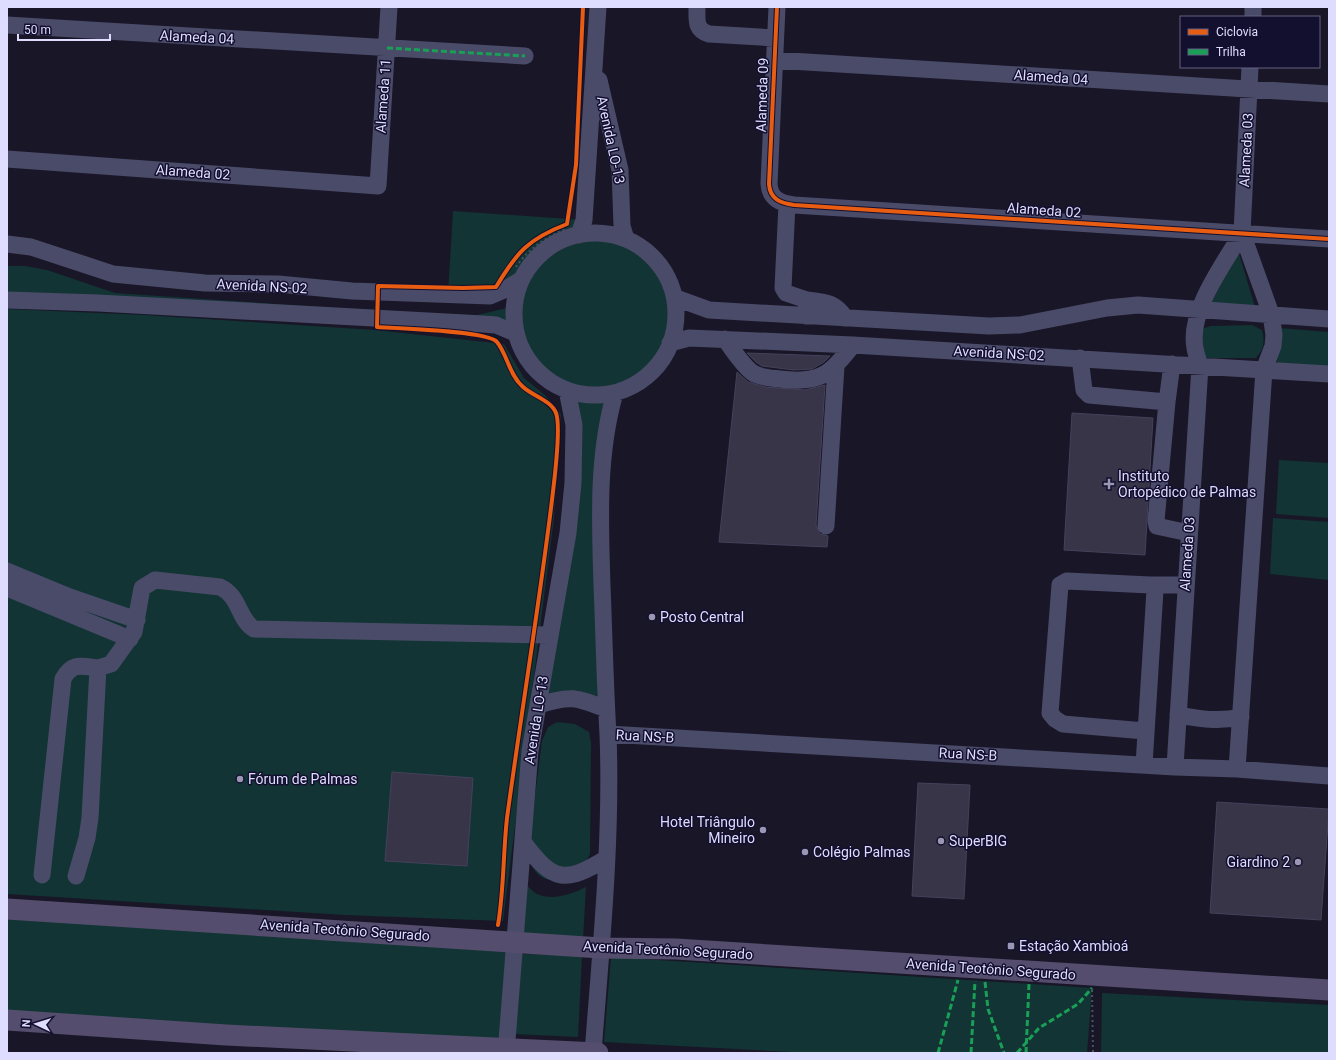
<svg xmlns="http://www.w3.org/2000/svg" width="1336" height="1060" font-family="Roboto,sans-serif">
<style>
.green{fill:#123434}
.building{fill:#383549;stroke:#44415b}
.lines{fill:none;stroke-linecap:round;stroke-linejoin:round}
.path{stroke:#435464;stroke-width:2;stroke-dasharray:2 3;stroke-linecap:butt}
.minor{stroke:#4a4b69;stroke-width:17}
.major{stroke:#554d6d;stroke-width:21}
.quiet{stroke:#1a9f57;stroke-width:3;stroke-dasharray:6 3;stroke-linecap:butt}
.cycleway-casing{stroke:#130f2f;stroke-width:6}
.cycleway{stroke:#e95d12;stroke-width:4}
.poi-dot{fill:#9a97b4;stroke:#130f2f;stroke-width:1.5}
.labels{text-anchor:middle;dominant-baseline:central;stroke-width:3;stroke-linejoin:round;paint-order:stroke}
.street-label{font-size:14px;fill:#dfddff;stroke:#130f2f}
.poi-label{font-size:14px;fill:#dfddff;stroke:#130f2f;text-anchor:start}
</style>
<rect width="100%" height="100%" fill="#191628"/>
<path class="green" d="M453,211L584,220L579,235L603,234L648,252L670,282L676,298L670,343L638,383L615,393L604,451L606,709L547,704L574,511L567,390L533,366L515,333L519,281L504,290L448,294Z
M1238,250L1255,307L1211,304Z
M7,266H25L47,270L115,293L424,314L477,315L507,308L505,336L466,326L7,295Z
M7,309L144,315L375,330L504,344L524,378L546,396L561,414L554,518L503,921L345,915L7,894Z
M1252,325L1262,330C1265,342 1264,349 1256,358H1203L1201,329L1211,326Z
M1279,328L1329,332V367L1277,364Z
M1279,460L1329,463V518L1276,514Z
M1273,518L1329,522V580L1270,574Z
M557,722L575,724L589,732L591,744L590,854L582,870C575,872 558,880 552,880C536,879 530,865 528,851L542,741L548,727Z
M525,883C528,886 533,892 537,894C553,901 572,894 586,887L583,940L522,937Z
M7,909L515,941L500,1047L7,1020Z
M521,954L582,955L578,1037L513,1034Z
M611,957L1092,988L1087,1053H811L604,1042Z
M1102,993L1329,1005V1053H1101Z"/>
<path class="building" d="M747,353L830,356L824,362L812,369L794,370L762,366L756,362Z
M737,372L748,382L765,387L805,390L825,385L816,525L820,534L828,536L827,547L719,542Z
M1072,413L1153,418L1145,555L1064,550Z
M392,772L473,778L467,866L385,861Z
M918,783L970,785L964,899L912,896Z
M1217,802L1329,809L1321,920L1210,913Z"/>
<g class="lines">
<path class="path" d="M516,267C528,249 546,237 566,229
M1092,990L1093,1053"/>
<path class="minor" d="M697,7C697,20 695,30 709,34L775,38
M777,7L769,184C770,199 780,203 794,205L1329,239
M1253,17V7
M7,25L525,56
M774,60L1329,94
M599,80L620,170L622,226L626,239
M7,159L378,186L389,7
M787,204L783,288L786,293L807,300L806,316
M514 314a81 81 0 1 1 162 0a81 81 0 1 1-162 0Z
M579,235L584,220L598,7
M7,244L31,247L113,274L205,283L278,284L352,291L490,296L504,290L519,281
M676,298L709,310L989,326L1020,325L1107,308L1138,305L1329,319
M7,300L98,303L483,324L496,325L515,333
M807,300C824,302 836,302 845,318
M725,339C732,349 743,366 753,373C761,378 771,378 780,379C820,384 829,375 853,345
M670,343L689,338L853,345L1329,374
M1080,358L1084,390L1089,395L1167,402L1172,364
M1167,402L1156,521L1157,526L1161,527L1189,533
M826,526L836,366
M7,571L70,597L137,620
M1150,585H1185
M7,588L130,639
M98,668L111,664L134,632L142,588L155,580L220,587C240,596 238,619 254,629L549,635
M539,705C570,695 576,697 606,709
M1178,715C1200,719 1219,722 1241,717
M608,734L1175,767L1237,769L1329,776
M1144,765L1155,590L1150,585L1067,581L1060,585L1050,713L1055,719L1063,724L1145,731
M1175,767L1200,366C1198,360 1196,354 1195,348C1188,311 1224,264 1242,233
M1237,769L1264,370L1273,346L1274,335L1271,314L1242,233L1250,67
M524,843C553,882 565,884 607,858
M42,875L63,679C72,662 81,666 98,668L90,818L87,838L76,876
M506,1053L530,751L568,533L573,483L574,425L567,390
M593,1053C601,947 612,840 608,734C605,684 604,635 602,585C600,521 597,455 615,393"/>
<path class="major" d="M7,909L601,948L676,949L1329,990
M7,1020L226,1035L598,1053"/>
<path class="quiet" d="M387,48L525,56
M985,982L988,1009L1004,1053
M938,1053L958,980
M971,1053L975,981
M1017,1053L1039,1028L1078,1004L1092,988
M1026,1053L1029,984"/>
<g class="cycleway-casing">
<path id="cycleway" d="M777,7L769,184C770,199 780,203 794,205L1329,239
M498,925C504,890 503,854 507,818C521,715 538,612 551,508C553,490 562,428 556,413C551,400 532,396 522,386C509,374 507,354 497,342C489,331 396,328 377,327L378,286L463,288L496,287C517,252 528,239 567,224L576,165L583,7"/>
</g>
<use href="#cycleway" class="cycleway"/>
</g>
<g class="poi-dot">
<path d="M1107 478h4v4h4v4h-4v4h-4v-4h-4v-4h4z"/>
<circle cx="652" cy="617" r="4"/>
<circle cx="240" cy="779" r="4"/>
<circle cx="763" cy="830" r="4"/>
<circle cx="941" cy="841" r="4"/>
<circle cx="805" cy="852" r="4"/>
<circle cx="1298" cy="862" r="4"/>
<rect x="1007" y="942" width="8" height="8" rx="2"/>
</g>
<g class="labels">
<g class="street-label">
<text transform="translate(197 37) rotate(3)">Alameda 04</text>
<text transform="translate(1051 77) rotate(4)">Alameda 04</text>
<text transform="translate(762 95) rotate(-88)">Alameda 09</text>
<text transform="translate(383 96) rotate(-86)">Alameda 11</text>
<text transform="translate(611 140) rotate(78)">Avenida LO-13</text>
<text transform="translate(1246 150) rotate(-87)">Alameda 03</text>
<text transform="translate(193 172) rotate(4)">Alameda 02</text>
<text transform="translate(1044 210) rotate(4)">Alameda 02</text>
<text transform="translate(262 286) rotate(3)">Avenida NS-02</text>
<text transform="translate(999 353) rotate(3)">Avenida NS-02</text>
<text transform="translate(1187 554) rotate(-86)">Alameda 03</text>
<text transform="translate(536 720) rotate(-81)">Avenida LO-13</text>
<text transform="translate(645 736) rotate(3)">Rua NS-B</text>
<text transform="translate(968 754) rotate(3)">Rua NS-B</text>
<text transform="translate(345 930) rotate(4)">Avenida Teotônio Segurado</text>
<text transform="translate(668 950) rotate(3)">Avenida Teotônio Segurado</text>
<text transform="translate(991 969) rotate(4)">Avenida Teotônio Segurado</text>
</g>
<g class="poi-label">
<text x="1118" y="476">Instituto<tspan x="1118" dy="16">Ortopédico de Palmas</tspan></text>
<text x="660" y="617">Posto Central</text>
<text x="248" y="779">Fórum de Palmas</text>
<text x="755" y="822" text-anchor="end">Hotel Triângulo<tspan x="755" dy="16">Mineiro</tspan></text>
<text x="949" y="841">SuperBIG</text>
<text x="813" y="852">Colégio Palmas</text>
<text x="1290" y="862" text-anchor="end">Giardino 2</text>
<text x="1019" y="946">Estação Xambioá</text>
</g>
</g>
<rect width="1336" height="1060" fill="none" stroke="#dfddff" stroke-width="16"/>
<rect x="1180" y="16" width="140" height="52" fill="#130f2f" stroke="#656182"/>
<rect x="1188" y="29" width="20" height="6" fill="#e95d12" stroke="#656182"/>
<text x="1216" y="36" font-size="12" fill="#dfddff">Ciclovia</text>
<rect x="1188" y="49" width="20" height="6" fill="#1a9f57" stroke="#656182"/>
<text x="1216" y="56" font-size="12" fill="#dfddff">Trilha</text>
<g transform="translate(36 1024) rotate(274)" stroke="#130f2f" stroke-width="3" paint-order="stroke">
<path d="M0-3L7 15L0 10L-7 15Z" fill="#dfddff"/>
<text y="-6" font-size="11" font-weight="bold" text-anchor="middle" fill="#dfddff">N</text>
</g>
<path d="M18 34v6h92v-6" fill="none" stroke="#dfddff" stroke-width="2"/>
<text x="24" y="34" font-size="12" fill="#dfddff" stroke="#130f2f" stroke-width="3" paint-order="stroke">50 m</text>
</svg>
